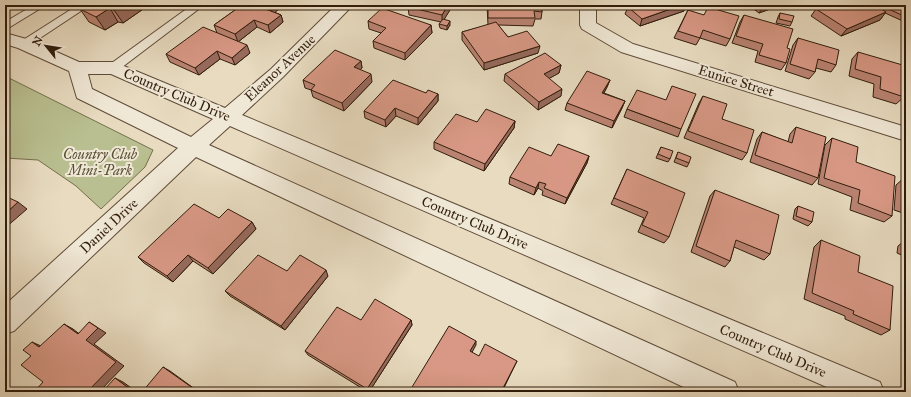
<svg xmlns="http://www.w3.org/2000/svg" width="911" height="397" font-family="'IM FELL Great Primer',serif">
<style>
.green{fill:#b9bf90;stroke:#756e4e}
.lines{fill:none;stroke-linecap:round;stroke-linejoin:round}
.service-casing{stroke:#5f4c39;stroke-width:2}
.minor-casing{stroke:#5f4c39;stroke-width:2}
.service{fill:#f0e8d6;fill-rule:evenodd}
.minor{fill:#f0e8d6;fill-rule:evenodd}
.wall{fill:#ba8372;stroke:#311d0c}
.shaded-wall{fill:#976a5d;stroke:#311d0c}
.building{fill:#d89885;stroke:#311d0c}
.labels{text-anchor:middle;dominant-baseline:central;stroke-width:4;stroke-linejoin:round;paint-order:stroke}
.street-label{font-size:14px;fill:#311d0c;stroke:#f0e8d6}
.park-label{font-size:14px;font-style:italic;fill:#5a4e34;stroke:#f0e8d6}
</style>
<rect width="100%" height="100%" fill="#e8dbc0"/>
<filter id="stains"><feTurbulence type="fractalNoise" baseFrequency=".005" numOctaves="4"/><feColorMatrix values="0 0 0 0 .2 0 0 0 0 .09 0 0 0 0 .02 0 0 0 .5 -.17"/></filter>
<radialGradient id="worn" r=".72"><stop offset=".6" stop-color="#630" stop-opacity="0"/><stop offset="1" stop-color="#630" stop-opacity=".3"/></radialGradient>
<path class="green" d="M5,76L153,150L145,167L101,209L76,186L38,160L5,158Z"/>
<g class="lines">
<g class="service-casing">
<path id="service" d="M34,5H46L5,30V22Z
M78,5H90L28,46H20L19,44L20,42Z
M192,5H204L117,71H109L107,68L109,65Z"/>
</g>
<g class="minor-casing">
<path id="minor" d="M336,5H353L283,77L242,115L880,382L884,392H838L230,126L209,145L735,382L739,392H694L196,157L14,331L5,334V305L178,148L77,98L69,71L18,48L5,44V33L30,40L79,62H113L119,64L225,108L271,69ZM88,74H111L213,119L191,137L92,89Z
M580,5H596V23L633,44L906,127V141L621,52L582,29L580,25Z"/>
</g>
<use href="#service" class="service"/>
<use href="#minor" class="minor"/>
</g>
<path class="wall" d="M149,5L123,23L118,22L105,30L89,22L80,9Z
M237,5H284L274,12L281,15L283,22L270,33L257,27L238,42L250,53L235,65L220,59L199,75L170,62L166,54L217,33L214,25L238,8Z
M410,5H453L444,19L450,25L447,30L440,28L439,24L441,22L409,15L408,7Z
M487,5H541L542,12L541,19H535L533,26L498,25L508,37L538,53L484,70L462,40V32L488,25Z
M748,5H781L759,13Z
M883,5H906V20L905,22L885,13L880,20L841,36L811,16L816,9L880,8Z
M628,7L684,11L640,26L625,14Z
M688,10L730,39L726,46L700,38L696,45L674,38Z
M780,13L792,22L790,26L776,23L778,17Z
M744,15L786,63L781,70L755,62L758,51L732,43L740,22Z
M368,21L431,25L432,33L405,60L374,48L373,41L381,33L369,29Z
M798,38L836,65L831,72L816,68L815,72L809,79L785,71L793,45Z
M858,52L904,97L896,104L873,97L874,84L849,76L852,59Z
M361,61L362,68L360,70L372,82L344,111L313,97L311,90L305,88L303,80Z
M561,65L559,73L549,78L561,96L538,110L504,81L505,74Z
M610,80L607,87L604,93L625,101L622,108L612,128L565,110L567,103Z
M426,93L438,94V101L418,125L396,116L386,127L365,118L364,111Z
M703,96L722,119L747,153L742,160L684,138L699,103Z
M627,109L681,129L678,137L624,117Z
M515,121L514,128L484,171L434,149V142L477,122Z
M796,127L818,178L812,185L750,162L757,139L762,132L788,142L790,134Z
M832,138L856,162L892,216L884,222L850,210L852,197L818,184L825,145Z
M661,147L670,159L668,162L656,158Z
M678,152L689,163L687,167L674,162Z
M551,156H589L587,163L565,204L542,195L543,191L538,188L534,195L509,184L510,177Z
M627,169L669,237L664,243L638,232L644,218L611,204Z
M904,178L906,179V214L894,210L896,185Z
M715,190L770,254L764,260L734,247L730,261L725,267L691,252L710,196Z
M798,206L812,222L808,226L793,219L795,209Z
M219,218L252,222L256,229L213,274L193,261L173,282L144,263L138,257Z
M821,240L858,272L890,330L881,335L845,319V316L804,299L814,247Z
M903,242L906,244V257L897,253L898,246Z
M287,271L328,276L285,330L230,296L225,291Z
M411,320L412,325L369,392H368L308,355L305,351Z"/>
<path class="shaded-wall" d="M121,5H149L123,23L114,10Z
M272,5H284L273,14L270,6Z
M448,5H453L442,23V15Z
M682,5H686L684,11L640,26L642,19Z
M738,5H744L737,7Z
M765,5H781L759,13L764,6Z
M110,8L118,22L105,30L96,17Z
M886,12L880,20L841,36L847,29Z
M281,15L283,22L270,33L268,25Z
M254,20L257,27L238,42L235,34Z
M450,21V25L447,30V26Z
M431,25L432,33L405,60V53Z
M247,45L250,53L235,65L232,58Z
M540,46L538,53L484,70V63Z
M217,51L220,59L199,75L195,68Z
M361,61L362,68L356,75L354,67Z
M561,65L559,73L543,82L544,74Z
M371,74L372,82L344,111L342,103Z
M610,80L607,87L600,100L602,93Z
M562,89L561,96L538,110L539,102Z
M438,94V101L418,125V118Z
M625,101L622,108L612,128L614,121Z
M395,108L396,116L386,127L385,120Z
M515,121L514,128L484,171L485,164Z
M589,156L587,163L565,204L567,198Z
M539,182L538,188L534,195L536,188Z
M18,202L27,209L5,228V214Z
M252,222L256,229L213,274L208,268Z
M188,255L193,261L173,282L167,276Z
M326,270L328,276L285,330L281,326Z
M411,320L412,325L369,392H368L367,389Z
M89,322L106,333L94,344L124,366L99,392H87L86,340Z
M64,324L73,329L86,339L78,334Z
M476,341V345L470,356V351Z
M32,342L41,346L39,347Z
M517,361L515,365L502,392H501Z
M163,367L170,371L199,392H196Z
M115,378L123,382L137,392H134Z"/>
<path class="building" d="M87,5H121L114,10L110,8L96,17L80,9Z
M242,5H255L281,15L268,25L254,20L235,34L214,25Z
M410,5H448L442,15L408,7Z
M488,5H541L542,12L534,11L535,18H488Z
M632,5H682L642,19L628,7Z
M825,5H875L886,12L847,29L816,9Z
M883,5H906V17L882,6Z
M708,7L739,16L730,39L703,30L700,38L678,31L688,10L704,15Z
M382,8L431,25L405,53L373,41L386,28L368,21Z
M780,13L794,16L792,22L779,19Z
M744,15L793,29L787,48L790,49L786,63L759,55L763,44L736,36Z
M443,19L450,21L447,26L439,24Z
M496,22L508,37L527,31L540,46L484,63L462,32Z
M203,27L247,45L232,58L217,51L195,68L166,54Z
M798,38L839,50L836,65L818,59L815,72L790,64Z
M335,50L361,61L354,67L371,74L342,103L311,90L315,85L303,80Z
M858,52L906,66L904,97L880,89L881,77L855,69Z
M545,53L561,65L544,74L562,89L539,102L505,74Z
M587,71L610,80L602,93L625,101L614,121L567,103Z
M393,80L426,93L428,90L438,94L418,118L395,108L385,120L364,111Z
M672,86L696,94L681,129L627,109L637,90L666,100Z
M703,96L727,104L722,119L754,130L747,153L688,131Z
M486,109L515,121L485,164L434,142L456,114L477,122Z
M796,127L826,137L818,178L755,155L762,132L792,143Z
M832,138L858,147L856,162L895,176L892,216L858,203L860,190L824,178Z
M558,144L589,156L567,198L544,188L546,184L539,182L536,188L510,177L529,147L551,156Z
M661,147L673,151L670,159L658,154Z
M678,152L691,157L689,163L676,158Z
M627,169L685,193L669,237L642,225L648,212L614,198Z
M904,178L906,179V205L902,203Z
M715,190L779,215L770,254L736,240L730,261L696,246Z
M5,196L18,202L5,214Z
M194,204L219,218L228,209L252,222L208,268L188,255L167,276L138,257Z
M798,206L814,212L812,222L796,216Z
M821,240L860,256L858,272L893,286L890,330L853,314L854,311L812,293Z
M903,242L906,244V252L902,250Z
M258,255L287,271L300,255L326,270L281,326L225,291Z
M375,299L411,320L367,389L305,351L337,307L361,320Z
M89,322L98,328L86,340L116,362L87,392H34L43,382L21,365L31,356L23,350L32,342L39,347L64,324L78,334Z
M449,326L476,341L470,351L479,356L485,344L517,361L501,392H409Z
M163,367L197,391L196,392H142Z
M115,378L134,392H102Z
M255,389L259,392H252Z"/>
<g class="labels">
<g class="street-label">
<text transform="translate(280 68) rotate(-43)">Eleanor Avenue</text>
<text transform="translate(736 81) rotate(17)">Eunice Street</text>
<text transform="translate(177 95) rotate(23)">Country Club Drive</text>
<text transform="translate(475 223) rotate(23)">Country Club Drive</text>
<text transform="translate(109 226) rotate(-43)">Daniel Drive</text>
<text transform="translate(773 351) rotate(23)">Country Club Drive</text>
</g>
<g class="park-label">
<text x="100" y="154">Country Club<tspan x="100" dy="16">Mini-Park</tspan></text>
</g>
</g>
<rect width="911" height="397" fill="none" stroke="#e8dbc0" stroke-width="20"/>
<rect x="6" y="6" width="899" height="385" fill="none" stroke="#311d0c" stroke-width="2"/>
<rect x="10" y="10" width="891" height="377" fill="none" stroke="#311d0c"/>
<g transform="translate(46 46) rotate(300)" stroke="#f0e8d6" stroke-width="3" paint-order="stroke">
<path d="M0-3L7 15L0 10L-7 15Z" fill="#311d0c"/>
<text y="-6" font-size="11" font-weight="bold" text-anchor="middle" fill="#311d0c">N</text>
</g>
<rect width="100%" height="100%" filter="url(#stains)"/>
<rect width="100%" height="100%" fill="url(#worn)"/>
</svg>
